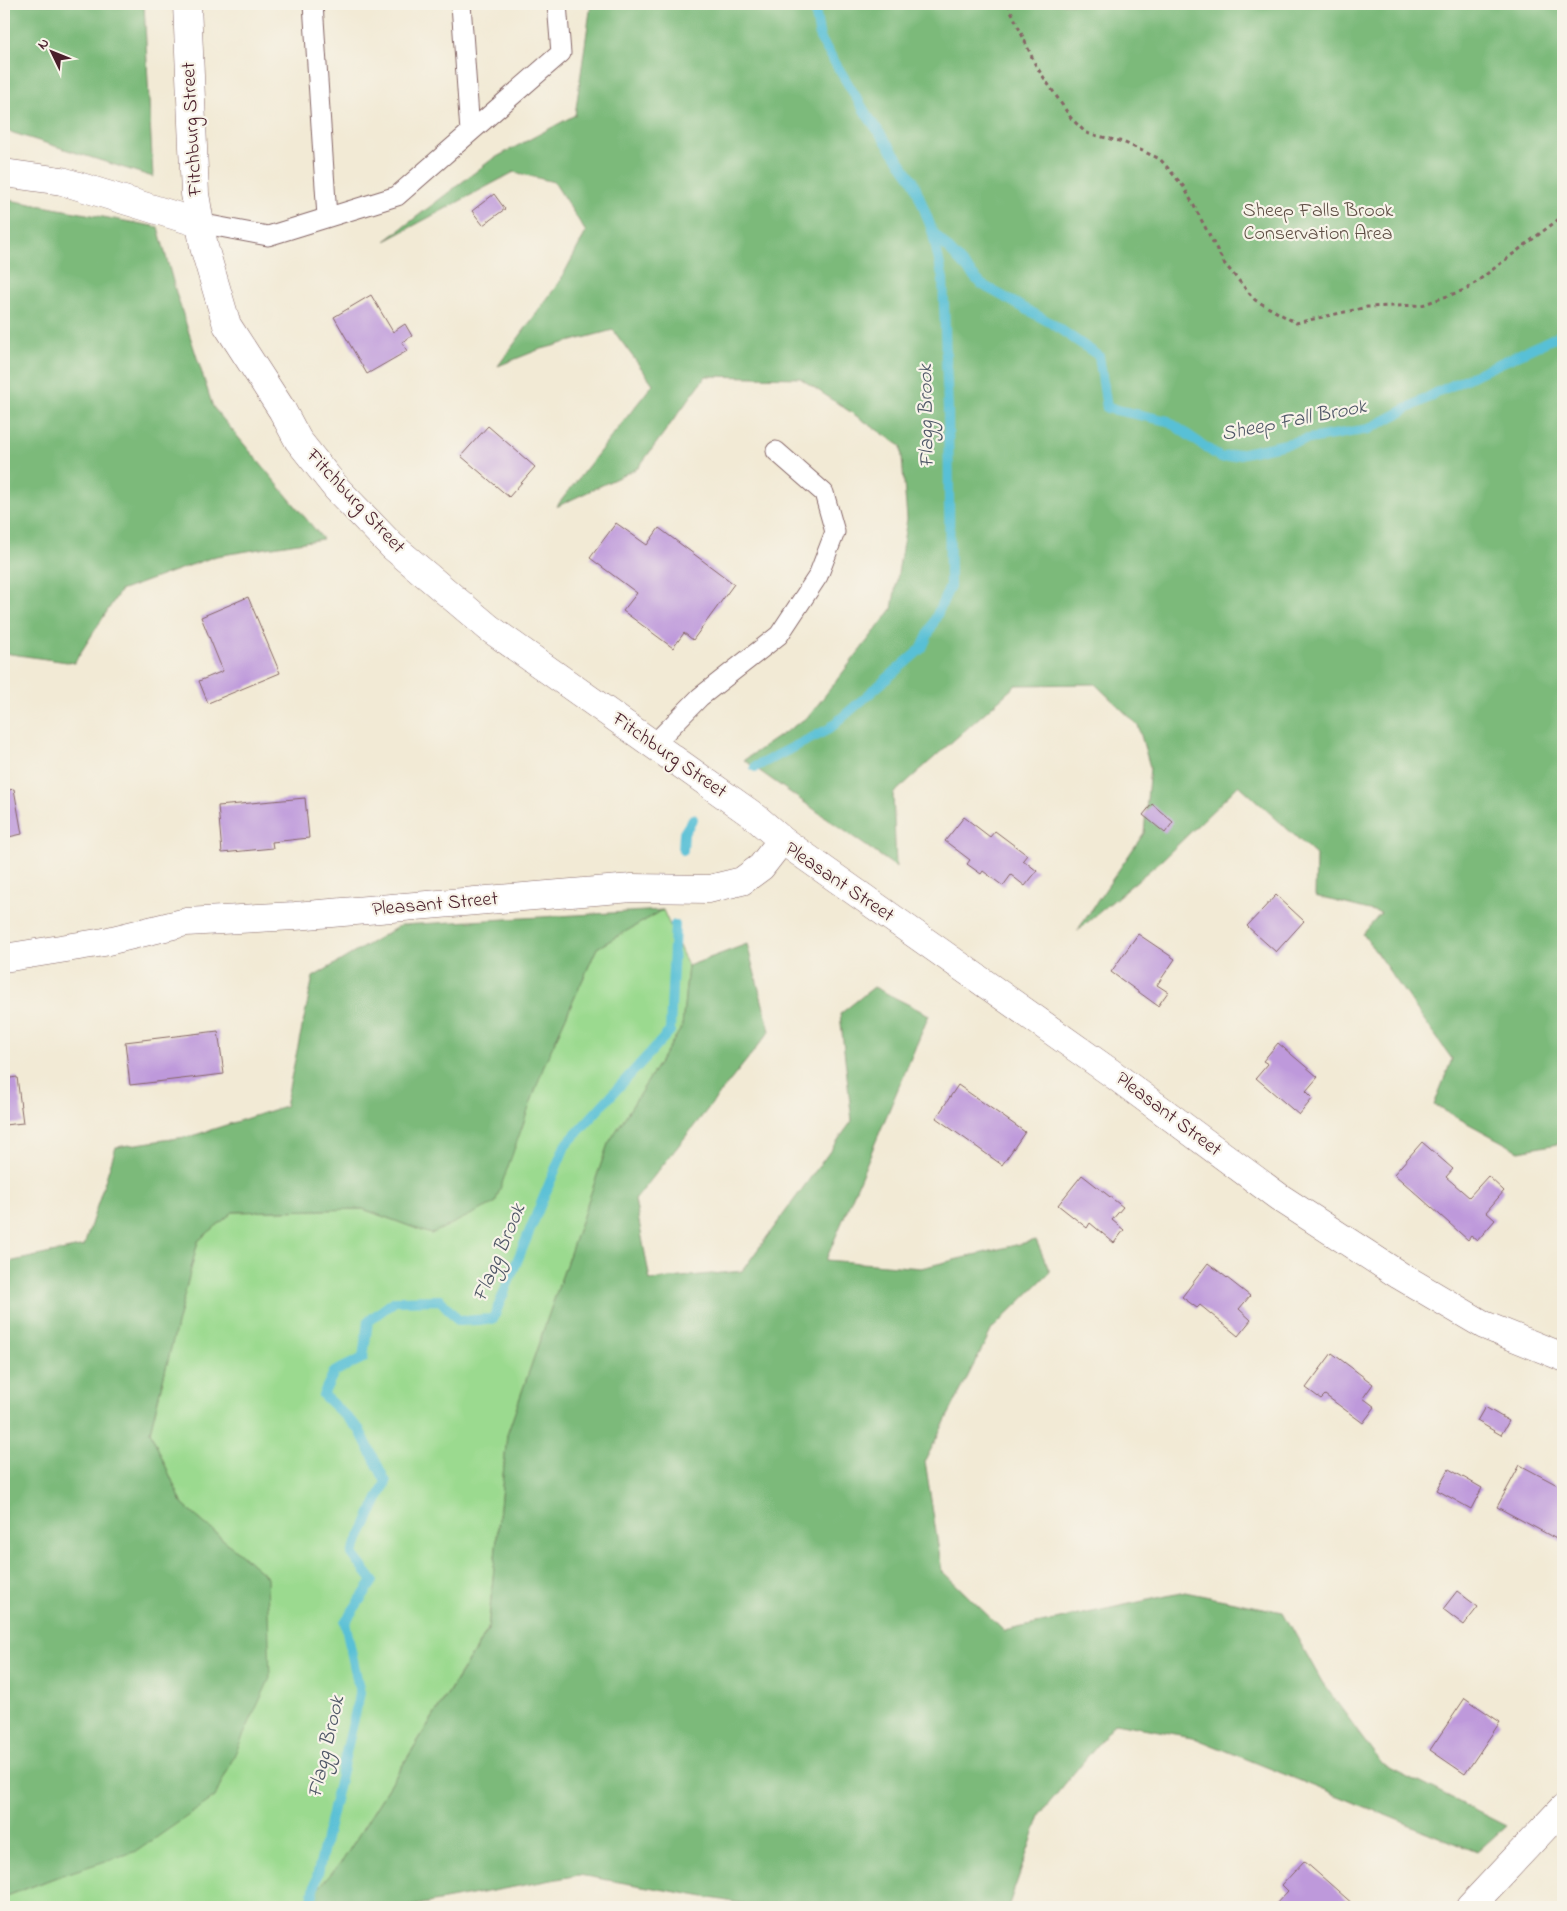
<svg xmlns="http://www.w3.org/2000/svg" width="1567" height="1911" font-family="'Indie Flower',sans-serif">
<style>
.green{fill:#9bda8f;stroke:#727c5d}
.forest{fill:#7cba7a;stroke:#636c52}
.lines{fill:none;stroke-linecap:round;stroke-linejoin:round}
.stream{stroke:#58c0d6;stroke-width:10}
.building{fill:#be99db}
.service-casing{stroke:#856666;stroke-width:21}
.minor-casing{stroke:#856666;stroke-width:29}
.tertiary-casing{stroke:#856666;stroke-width:29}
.path{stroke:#856666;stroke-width:3;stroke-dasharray:4 4;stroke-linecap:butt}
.service{stroke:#fff;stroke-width:19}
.minor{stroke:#fff;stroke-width:28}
.tertiary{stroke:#fff;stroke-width:28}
.labels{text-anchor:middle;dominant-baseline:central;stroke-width:4.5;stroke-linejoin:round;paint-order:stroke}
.street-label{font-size:20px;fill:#4a1f2b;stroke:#f7f3e8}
.park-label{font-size:20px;fill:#5e4e44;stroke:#f7f3e8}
.water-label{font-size:21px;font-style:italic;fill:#4f5767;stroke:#f7f3e8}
</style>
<rect width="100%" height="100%" fill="#f7f3e8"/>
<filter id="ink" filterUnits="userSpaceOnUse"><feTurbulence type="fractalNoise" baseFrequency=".02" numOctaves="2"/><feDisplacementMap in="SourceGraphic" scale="10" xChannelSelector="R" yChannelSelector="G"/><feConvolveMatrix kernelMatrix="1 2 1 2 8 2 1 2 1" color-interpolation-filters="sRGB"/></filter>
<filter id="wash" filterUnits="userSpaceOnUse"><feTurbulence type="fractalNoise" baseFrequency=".0096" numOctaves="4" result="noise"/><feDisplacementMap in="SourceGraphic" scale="20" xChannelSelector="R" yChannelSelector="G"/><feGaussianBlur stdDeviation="1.12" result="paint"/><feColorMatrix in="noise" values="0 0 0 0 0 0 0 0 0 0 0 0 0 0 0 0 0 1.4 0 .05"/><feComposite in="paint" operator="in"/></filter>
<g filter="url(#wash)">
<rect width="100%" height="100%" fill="#f2ead5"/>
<path class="green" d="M663,910L688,966L682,1027L608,1144L507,1435L488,1629L343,1860L302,1907H4V1897L62,1875L267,1577L183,1505L150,1431L198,1241L233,1212L363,1209L431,1234L545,1063L597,948Z"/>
<path class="forest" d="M4,4H144L153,177L4,130Z
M591,4H1563V1143L1519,1151L1434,1105L1452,1059L1363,934L1381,913L1315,896L1316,855L1239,785L1163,859L1077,931L1144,833L1150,767L1138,725L1095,684L1016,685L893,794L896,867L744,760L809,716L892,609L907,519L901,446L800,378L706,376L638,468L556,507L653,384L613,330L538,350L498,366L560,281L586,232L554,182L514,172L385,241L491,160L575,115Z
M4,199L158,227L177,296L213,407L323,539L216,556L120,591L74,663L4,653Z
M663,910L597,948L545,1063L495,1203L431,1234L363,1209L233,1212L198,1241L150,1431L183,1505L267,1577L270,1678L215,1797L137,1851L62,1875L4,1897V1263L84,1246L116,1147L192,1136L285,1106L313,977L401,925Z
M747,944L770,1031L635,1200L650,1280L742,1271L852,1121L840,1014L874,987L929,1015L826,1260L921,1268L1036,1240L1050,1272L992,1329L925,1461L942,1571L1004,1631L1185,1592L1283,1612L1322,1682L1382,1764L1506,1826L1477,1852L1192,1737L1115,1723L1041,1813L1008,1907H748L745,1904L579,1875L406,1907H302L343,1860L488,1630L507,1435L608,1144L682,1027L688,966Z"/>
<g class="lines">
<path class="stream" d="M932,231L981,284L1051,323L1099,356L1107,408L1168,421L1221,458L1309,439L1369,429L1440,391L1563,334
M755,767L829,729L922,648L950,586L948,409L943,279L932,230L913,180L867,115L820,38L814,4
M683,850L684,833L693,819
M310,1907L360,1693L345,1622L373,1581L352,1554L386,1482L359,1429L323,1395L334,1372L363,1358L368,1321L395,1301L440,1300L459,1321L493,1319L565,1146L670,1031L675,925"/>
</g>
<g id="blocks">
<path class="building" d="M494,194L505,209L483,225L472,211Z
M371,295L393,332L405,324L412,336L402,342L407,351L367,374L334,317Z
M488,426L535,467L509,497L461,456Z
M616,523L647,545L659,528L734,584L693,640L684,633L673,648L623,611L637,593L590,558Z
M248,597L280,673L208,703L199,681L223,671L201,617Z
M14,789L22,834L4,838V791Z
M305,798L309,838L272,842L273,848L222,853L218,806Z
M1152,804L1173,822L1165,833L1143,815Z
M964,817L990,837L995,831L1027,855L1023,860L1037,871L1025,886L1011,875L1003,886L983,871L981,874L967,864L970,860L945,841Z
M1276,895L1304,921L1276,952L1247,926Z
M1138,934L1175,959L1157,985L1168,992L1158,1006L1111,972Z
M218,1031L224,1074L130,1085L125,1042Z
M1278,1043L1318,1077L1306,1091L1313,1098L1299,1115L1256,1078L1268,1064L1263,1061Z
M17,1077L23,1123L4,1125V1079Z
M958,1085L1025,1132L1002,1165L936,1118Z
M1422,1142L1453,1169L1446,1177L1469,1197L1488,1176L1504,1191L1486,1212L1495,1220L1477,1241L1471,1236L1468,1240L1394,1174Z
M1082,1175L1123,1207L1112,1220L1124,1230L1114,1243L1090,1223L1087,1228L1058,1205Z
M1208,1263L1250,1296L1239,1309L1251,1320L1238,1336L1200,1305L1197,1308L1182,1297Z
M1332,1353L1373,1384L1363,1398L1375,1407L1363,1423L1325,1395L1321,1399L1306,1388Z
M1485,1407L1509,1421L1501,1435L1477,1421Z
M1520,1465L1563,1488L1562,1542L1497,1507Z
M1449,1469L1482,1488L1471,1509L1437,1490Z
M1457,1591L1478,1607L1464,1625L1443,1609Z
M1465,1698L1500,1722L1465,1774L1430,1750Z
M1304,1861L1354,1905L1352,1907H1273L1288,1891L1282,1885Z"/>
</g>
</g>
<g filter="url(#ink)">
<use href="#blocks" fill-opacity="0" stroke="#856666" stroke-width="1"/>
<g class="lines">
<g class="service-casing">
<path id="service" d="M313,4L327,217
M461,4L470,132
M199,223L268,236L397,196L561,53L557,4
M653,745L700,697L779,635L818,576L835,532L824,493L776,451"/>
</g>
<g class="minor-casing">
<path id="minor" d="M4,173L62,181L199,223
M1470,1907L1563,1808"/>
</g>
<g class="tertiary-casing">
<path id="tertiary" d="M187,4L195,194L204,247L227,325L282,410L298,440L337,489L392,546L489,628L754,816L782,840L1110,1072L1279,1197L1399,1275L1484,1325L1563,1357
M4,958L104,942L186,922L295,916L632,888L709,889L742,881L761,867L782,840"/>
</g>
<path class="path" d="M1008,4L1036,66L1071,118L1086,133L1123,142L1160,159L1184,187L1224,263L1255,300L1296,323L1367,307L1422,305L1467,289L1563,216"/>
<use href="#service" class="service"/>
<use href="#minor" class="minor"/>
<use href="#tertiary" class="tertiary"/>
</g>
</g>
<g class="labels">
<g class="street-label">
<text transform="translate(193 129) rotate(-93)">Fitchburg Street</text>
<text transform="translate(355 502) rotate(47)">Fitchburg Street</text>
<text transform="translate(669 756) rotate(35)">Fitchburg Street</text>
<text transform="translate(839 883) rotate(34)">Pleasant Street</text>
<text transform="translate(435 905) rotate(-5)">Pleasant Street</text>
<text transform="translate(1168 1115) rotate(37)">Pleasant Street</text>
</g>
<g class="park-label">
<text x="1318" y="211">Sheep Falls Brook<tspan x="1318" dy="23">Conservation Area</tspan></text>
</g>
<g class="water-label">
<text transform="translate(927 416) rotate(-91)">Flagg Brook</text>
<text transform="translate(1294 421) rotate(-11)">Sheep Fall Brook</text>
<text transform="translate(500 1253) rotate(-67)">Flagg Brook</text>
<text transform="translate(327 1747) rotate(-77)">Flagg Brook</text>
</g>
</g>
<rect width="1567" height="1911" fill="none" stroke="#f7f3e8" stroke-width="20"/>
<g transform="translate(52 52) rotate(313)" stroke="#f7f3e8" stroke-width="4" paint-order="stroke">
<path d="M0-4L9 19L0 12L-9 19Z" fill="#4a1f2b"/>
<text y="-8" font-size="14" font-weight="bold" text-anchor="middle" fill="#4a1f2b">N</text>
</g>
</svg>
